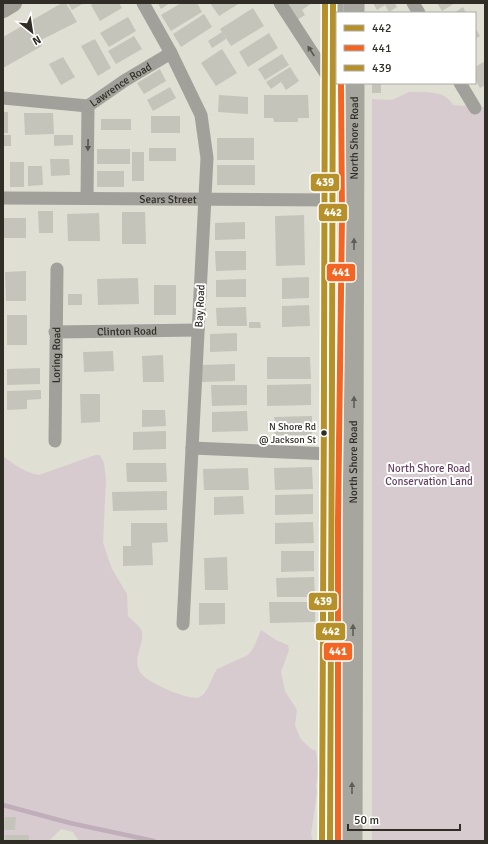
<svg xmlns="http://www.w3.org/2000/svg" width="488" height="844" font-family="Signika,sans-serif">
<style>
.green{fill:#d7cbd0}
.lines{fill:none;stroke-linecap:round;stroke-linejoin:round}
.stream{stroke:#c0afba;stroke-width:4.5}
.building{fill:#c5c4bb}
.minor{stroke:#a1a09b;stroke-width:13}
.secondary{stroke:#a09f98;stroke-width:18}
.trunk{stroke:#a6a69e;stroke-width:21}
.bus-1-casing{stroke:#fff;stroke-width:9}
.bus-2-casing{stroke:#fff;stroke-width:9}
.bus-3-casing{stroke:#fff;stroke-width:9}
.bus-1{stroke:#b6912a;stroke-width:6}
.bus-2{stroke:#f26522;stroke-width:6}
.bus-3{stroke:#b6912a;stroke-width:6}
.oneway{fill:#57554e}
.oneway2{fill:#5f5d55}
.bus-dot{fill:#2f2d25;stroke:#fff;stroke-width:1.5}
.labels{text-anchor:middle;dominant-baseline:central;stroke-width:4;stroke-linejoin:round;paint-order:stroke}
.bus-label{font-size:10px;fill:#2f2d25;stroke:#fff;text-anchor:end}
.street-label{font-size:11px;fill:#2f2d25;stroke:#fff}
.park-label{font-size:11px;fill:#674264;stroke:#fff}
.line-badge{stroke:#fff;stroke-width:1.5}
.badge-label{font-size:11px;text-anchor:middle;font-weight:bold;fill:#fff}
</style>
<rect width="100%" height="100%" fill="#e0dfd3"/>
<path class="green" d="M409,92C424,92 446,90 453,105L485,107V841H372V99L392,100Z
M95,455H100L104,463L106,479L103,543L112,569L127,594L128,616C132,621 141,626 142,632C144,646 132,658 140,672C145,682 191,702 200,697C208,693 212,676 217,669L248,655L254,647L261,630L276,640L288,645L289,650L281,672L285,691L297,710L295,725L300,738L310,748L316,751L319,771L316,786L317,792L311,835L313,841H79L73,832L61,829L49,841H3V456C13,464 26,473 39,475Z"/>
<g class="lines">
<path class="stream" d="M3,805L70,823L154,841"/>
</g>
<path class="building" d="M62,3H66L77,22L39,41L42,46L3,68V37Z
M68,3H84L72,10Z
M94,3H119L122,8L100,21L91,5Z
M158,3H170L161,9Z
M181,3H197L202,12L171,31L161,15Z
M210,3H240L219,16Z
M286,3H312L302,10L305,15L297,20Z
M373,3H395L397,7L389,12L385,5L377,10Z
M437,3H455L442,11Z
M463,7L466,13H454Z
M253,8L264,26L231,46L220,29Z
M204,14L212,27L181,47L173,34Z
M128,17L136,31L109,47L100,33Z
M475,27L480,36L475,39Z
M222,32L226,39L212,48L208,41Z
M269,33L278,48L248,67L239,52Z
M134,36L142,49L116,64L108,51Z
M95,39L111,68L98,76L81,46Z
M222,49L237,73L216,86L201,63Z
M282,54L289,65L265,80L258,69Z
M63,57L75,77L61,85L49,64Z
M485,61V85L480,88L475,79V67Z
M290,67L299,81L286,90L281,82L271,89L266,82Z
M160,69L166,81L144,94L137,83Z
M372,84H381V93H372Z
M170,87L176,98L153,111L147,100Z
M219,95L248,97V114L218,112Z
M264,95H308L309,118H298V122H274L273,118H264Z
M3,112H8V133H3Z
M24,113H53L54,134L25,135Z
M151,116H180V133H151Z
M101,119H131V130H101Z
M3,135H11V146H3Z
M54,135H73V145L54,146Z
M217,138H254V160H217Z
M149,148H176V161H149Z
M97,149H130V164H97Z
M132,152H144V181H132Z
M50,159H69L70,175L51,176Z
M10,162H24V187H10Z
M217,165H255V185H217Z
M28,166H42L43,185L28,186Z
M97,171H124V187H97Z
M38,211H53V233H39Z
M122,212H145L146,244H122Z
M99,213L100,241H68L67,214Z
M304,215L305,265L276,266L275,216Z
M3,218H26V238H3Z
M245,222V239L215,240V223Z
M215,251H246V270L216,271Z
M26,271V301H6L5,272Z
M309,277V298L282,299V278Z
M138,278L139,304L98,305L97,279Z
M246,279V297H216V280Z
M154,285H176V315H154Z
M68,294H82V305H68Z
M309,305L310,326L282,327V306Z
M246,307L247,326H217L216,308Z
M7,315H27V345H7Z
M249,322H260L261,328H249Z
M237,333V351L210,352V334Z
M113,351L114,371L84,372L83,352Z
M163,355L164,382H143L142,356Z
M267,357H310L311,379H267Z
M235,364V381L202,382V365Z
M40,368V384L7,385V369Z
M311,384V405L267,406V385Z
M211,385H247V405L212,406Z
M41,390V399L27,400V409L7,410V391Z
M80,394H100V422L81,423Z
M142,410H165L166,426L142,427Z
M247,411L248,431L212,432V412Z
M312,416V435H275L274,430H268L267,423H275L274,417Z
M166,431V449L133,450V432Z
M126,463H166L167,482H127Z
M312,467L313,489L275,490L274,468Z
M248,468L249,490H204L203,469Z
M167,491V510L113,511L112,492Z
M313,494V514L275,515V495Z
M243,496L244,514L214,515V497Z
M313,522L314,543L275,544V523Z
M131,523H167L168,542L152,543L153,565L123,566V546H131Z
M281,551H314V571L281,572Z
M227,557L228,590H205L204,558Z
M314,577L315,597H277L276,578Z
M269,602H315V622L270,623Z
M199,603H225V624L199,625Z
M5,817H16L15,830H4Z
M5,835H29V841H5Z"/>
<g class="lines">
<g class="minor">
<path d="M143,3L171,53L201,115L207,158L183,624"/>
<path d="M280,3L332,83"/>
<path d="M413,3L419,13"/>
<path d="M460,83L475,108"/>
<path d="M3,98L88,106"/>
<path id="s1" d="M88,106L124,81L171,53"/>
<path id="s2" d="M3,198L334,200"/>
<path d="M87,198L88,106"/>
<path id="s3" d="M55,332L198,330"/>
<path id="s4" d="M55,441L57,269"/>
<path d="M192,448L331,454"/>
</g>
<path class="secondary" d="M3,9L13,3"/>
<g class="trunk">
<path d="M354,3V13"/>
<path d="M330,841V521L334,216L333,3"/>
<path id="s5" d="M352,841L354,83"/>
</g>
<g class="bus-1-casing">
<path id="bus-1" d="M330,841C330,562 334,282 333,3"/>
</g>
<g class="bus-2-casing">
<path id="bus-2" d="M338,841V521L342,216L341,83"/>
</g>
<g class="bus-3-casing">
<path id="bus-3" d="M322,841C322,562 326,282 325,3"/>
</g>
<use href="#bus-1" class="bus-1"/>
<use href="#bus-2" class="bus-2"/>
<use href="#bus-3" class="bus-3"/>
</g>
<defs><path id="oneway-solid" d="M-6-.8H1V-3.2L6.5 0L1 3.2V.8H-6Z"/></defs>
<g class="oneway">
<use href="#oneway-solid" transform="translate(311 51) rotate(-123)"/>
<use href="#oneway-solid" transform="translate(88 145) rotate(91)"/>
</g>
<g class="oneway2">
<use href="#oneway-solid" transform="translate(354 244) rotate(-90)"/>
<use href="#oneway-solid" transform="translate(354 402) rotate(-90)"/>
<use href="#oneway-solid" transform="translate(353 630) rotate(-90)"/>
<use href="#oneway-solid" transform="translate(352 788) rotate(-90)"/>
</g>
<circle class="bus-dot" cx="324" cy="433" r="3.5"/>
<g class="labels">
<g class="bus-label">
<text x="316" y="427">N Shore Rd<tspan x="316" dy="13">@ Jackson St</tspan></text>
</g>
<g class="street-label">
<text stroke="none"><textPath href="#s1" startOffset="39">Lawrence Road</textPath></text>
<text stroke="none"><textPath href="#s5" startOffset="703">North Shore Road</textPath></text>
<text stroke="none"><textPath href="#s2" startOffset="165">Sears Street</textPath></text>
<text transform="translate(200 306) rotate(-87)">Bay Road</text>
<text stroke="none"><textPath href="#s3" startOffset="72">Clinton Road</textPath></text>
<text stroke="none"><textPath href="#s4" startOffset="86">Loring Road</textPath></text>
<text stroke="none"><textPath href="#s5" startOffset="379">North Shore Road</textPath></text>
</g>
<g class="park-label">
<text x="429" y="468">North Shore Road<tspan x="429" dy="13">Conservation Land</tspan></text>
</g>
</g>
<g class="line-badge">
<rect x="310" y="173" width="30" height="19" rx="4" fill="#b6912a"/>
<rect x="318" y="203" width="30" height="19" rx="4" fill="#b6912a"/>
<rect x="326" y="263" width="30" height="19" rx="4" fill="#f26522"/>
<rect x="308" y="592" width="30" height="19" rx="4" fill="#b6912a"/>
<rect x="315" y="622" width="31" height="19" rx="4" fill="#b6912a"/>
<rect x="323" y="642" width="30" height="19" rx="4" fill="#f26522"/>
</g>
<g class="badge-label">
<text x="325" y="186">439</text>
<text x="333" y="216">442</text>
<text x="341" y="276">441</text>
<text x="323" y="605">439</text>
<text x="331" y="635">442</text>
<text x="338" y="655">441</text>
</g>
<rect width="488" height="844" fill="none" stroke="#2f2d25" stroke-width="8"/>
<rect x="336" y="12" width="140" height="72" fill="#ffffff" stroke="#acaba8"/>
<rect x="344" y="25" width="20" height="6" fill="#b6912a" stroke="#acaba8"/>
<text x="372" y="32" font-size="12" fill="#2f2d25">442</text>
<rect x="344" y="45" width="20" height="6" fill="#f26522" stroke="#acaba8"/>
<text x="372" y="52" font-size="12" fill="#2f2d25">441</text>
<rect x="344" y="65" width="20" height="6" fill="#b6912a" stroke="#acaba8"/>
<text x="372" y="72" font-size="12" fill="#2f2d25">439</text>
<g transform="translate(32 32) rotate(150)" stroke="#ffffff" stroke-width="3" paint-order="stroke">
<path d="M0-3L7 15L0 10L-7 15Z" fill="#2f2d25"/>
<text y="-6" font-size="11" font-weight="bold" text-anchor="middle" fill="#2f2d25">N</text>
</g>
<path d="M348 824v6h112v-6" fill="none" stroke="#2f2d25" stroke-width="2"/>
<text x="354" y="824" font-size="12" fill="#2f2d25" stroke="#ffffff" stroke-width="3" paint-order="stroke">50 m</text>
</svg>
